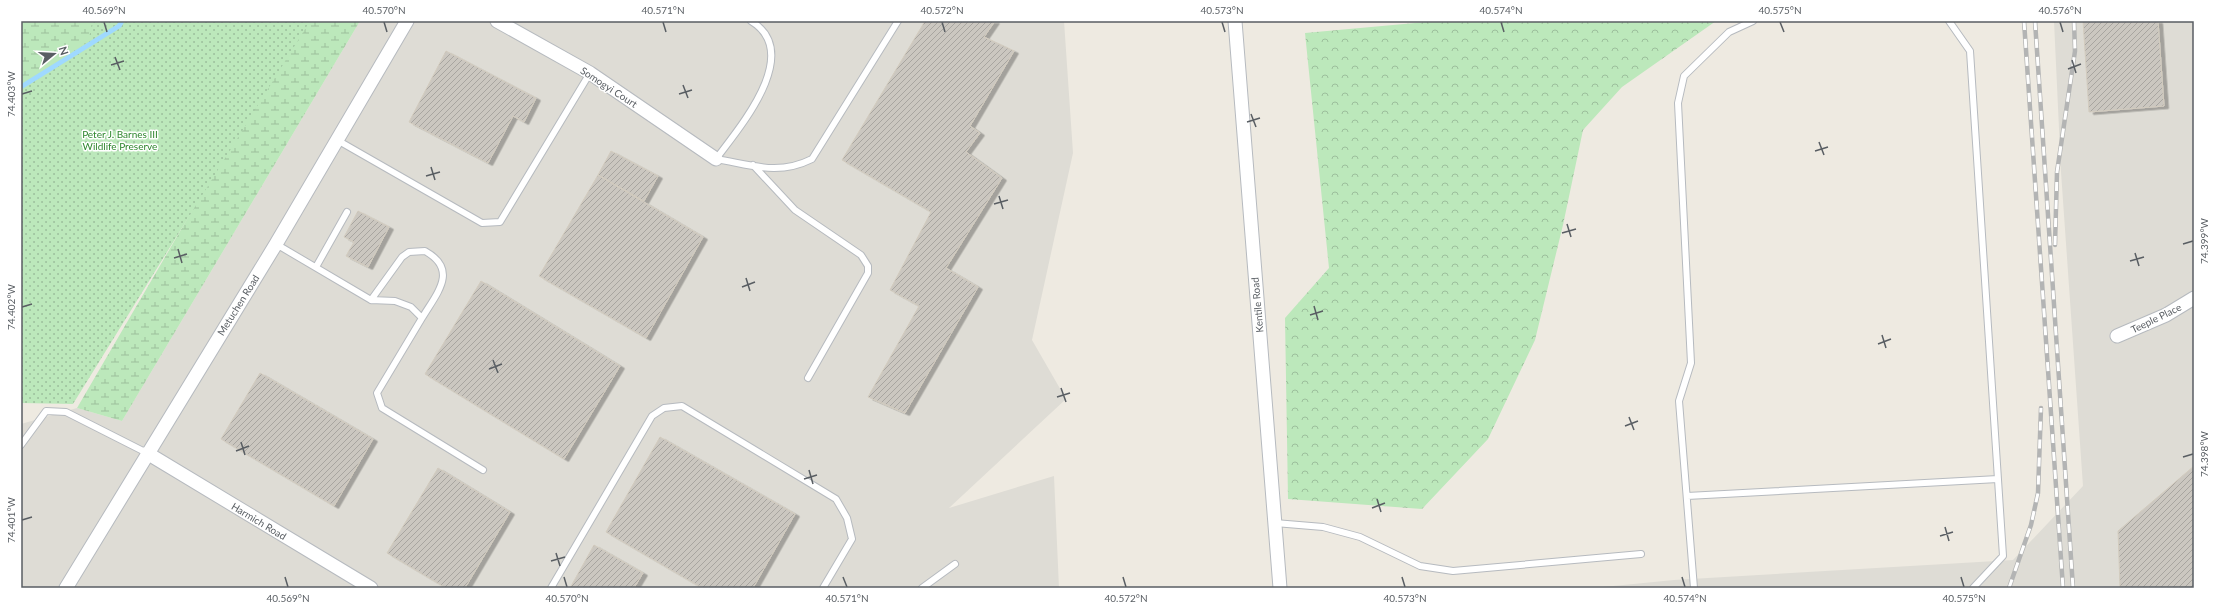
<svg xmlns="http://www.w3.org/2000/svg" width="2215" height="609" font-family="Lato,sans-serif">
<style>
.industrial{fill:#dedcd5}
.forest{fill:url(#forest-crowns)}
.wetland{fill:url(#wetland-marsh)}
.park{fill:url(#park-dots)}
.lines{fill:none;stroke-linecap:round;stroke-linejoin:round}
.stream{stroke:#9fd9ff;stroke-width:5}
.building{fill:url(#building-hatch);stroke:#d3ccbf;filter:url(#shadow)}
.service-casing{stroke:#b6babf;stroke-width:8}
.minor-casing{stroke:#b6babf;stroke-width:15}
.service{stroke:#fff;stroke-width:6}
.minor{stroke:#fff;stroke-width:13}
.rail-casing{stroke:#b3b4b4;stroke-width:4.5}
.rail{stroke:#fff;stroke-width:3;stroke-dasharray:9;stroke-linecap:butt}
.ticks{fill:none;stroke:#595e63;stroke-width:1.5}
.labels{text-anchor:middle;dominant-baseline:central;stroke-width:3;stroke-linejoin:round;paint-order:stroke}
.street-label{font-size:10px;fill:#595e63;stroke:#fff}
.park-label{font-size:10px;fill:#2e862e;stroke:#fff}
.neatline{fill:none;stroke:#595e63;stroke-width:1.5}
.ticks-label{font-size:10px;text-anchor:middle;fill:#595e63}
</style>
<defs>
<pattern id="forest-crowns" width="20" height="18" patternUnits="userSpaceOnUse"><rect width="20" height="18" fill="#bce8bb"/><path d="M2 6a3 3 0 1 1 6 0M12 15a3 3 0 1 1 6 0" fill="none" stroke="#9cbf9c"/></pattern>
<pattern id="wetland-marsh" width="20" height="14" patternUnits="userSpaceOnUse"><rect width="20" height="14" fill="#bce8bb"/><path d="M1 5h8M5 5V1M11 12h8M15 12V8" fill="none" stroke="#9cbf9c"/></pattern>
<pattern id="park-dots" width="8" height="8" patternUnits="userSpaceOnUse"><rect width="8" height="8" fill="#bce8bb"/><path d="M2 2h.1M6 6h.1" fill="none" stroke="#9cbf9c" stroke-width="1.8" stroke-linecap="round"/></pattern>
<pattern id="building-hatch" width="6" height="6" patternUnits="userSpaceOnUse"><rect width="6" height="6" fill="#cbc7c0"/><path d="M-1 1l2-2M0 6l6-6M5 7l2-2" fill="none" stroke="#a8a5a0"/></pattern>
<filter id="shadow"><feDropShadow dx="4.5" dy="2.5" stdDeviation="0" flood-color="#0004"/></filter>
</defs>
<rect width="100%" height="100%" fill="#eeeae1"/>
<path class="industrial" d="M360,21H1064L1073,153L1032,340L1066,399L949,508L1054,476L1059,588H21V424L77,408L122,421Z
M2054,21H2194V588H1593L1674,580L2013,560L2083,486L2061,172Z"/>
<path class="forest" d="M1437,21H1716L1622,87L1583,130L1563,225L1535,340L1488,439L1422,509L1288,499L1285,318L1329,268L1305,33Z"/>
<path class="wetland" d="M21,21H360L122,421L77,408L193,209L21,123Z"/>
<path class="park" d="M94,21H310L73,404L21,403V85L87,43Z"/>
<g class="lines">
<path class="stream" d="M21,87L119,26L122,21"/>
</g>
<path class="building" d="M925,21H995L984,37L1014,51L970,126L980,133L966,152L1002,178L946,268L978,287L905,413L868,397L919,306L890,290L931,212L842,160Z
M2083,21H2158L2164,106L2089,112Z
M446,51L536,98L524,122L513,116L488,163L409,122Z
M611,151L658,176L644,201L598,175Z
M598,175L703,237L646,338L539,276Z
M358,211L389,227L368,267L346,256L354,242L344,237Z
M481,281L620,366L564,459L425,374Z
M260,373L373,439L334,506L221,439Z
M660,437L795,514L753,588H702L606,532Z
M2194,466V588H2120L2118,531Z
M438,468L510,512L465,588H446L387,553Z
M594,545L643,573L634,588H570Z"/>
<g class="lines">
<g class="service-casing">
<path id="service" d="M751,21C804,53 739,128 716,159C752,165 778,176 812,159L898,21
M1949,21L1970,51L2003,556L1973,588
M337,140L482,223L500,222L590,73
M753,165L795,210L861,255L868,266V273L808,378
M276,244L371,300L395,301L411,307L422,318L377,393L382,408L483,470
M316,267L347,212
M371,300L402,257L409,252L425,251C459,270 437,293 422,318
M21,445L46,411L66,412L147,453
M1687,496L1998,479
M1275,523L1323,527L1360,537L1420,566L1453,571L1641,554
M551,588L652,416L664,408L682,406L836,499L847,518L852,539L823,588
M922,588L955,564
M1694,588L1679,401L1691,363L1678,103L1684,76L1729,32L1753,21"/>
</g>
<g class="minor-casing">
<path id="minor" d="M497,21L590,73L716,159
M1235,21L1280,588
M2117,336L2166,315L2194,298
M147,453L371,588
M66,588L276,244L407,21"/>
</g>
<use href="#service" class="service"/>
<use href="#minor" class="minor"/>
<g class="rail-casing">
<path id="rail" d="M2024,21L2063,588
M2035,21L2073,588
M2055,245L2057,172L2075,51L2074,21
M2009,588L2031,525L2038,493L2041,408"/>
</g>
<use href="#rail" class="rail"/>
</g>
<path class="ticks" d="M104,22L107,32M384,22L387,32M663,22L666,32M942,22L945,32M1222,22L1225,32M1501,22L1504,32M1780,22L1784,32M2060,22L2063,32M115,57L120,70M2072,60L2076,73M111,65L124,61M2068,69L2081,64M683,85L688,98M22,94L32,91M679,94L692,90M1251,114L1256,127M1247,122L1260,118M1819,142L1824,155M1815,151L1828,147M431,167L435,180M426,176L440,172M999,196L1003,209M994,204L1008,200M1567,224L1571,237M1562,233L1576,229M2183,244L2193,241M178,249L182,263M2135,253L2139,266M174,258L187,254M2130,261L2144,257M746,278L750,291M742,287L755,282M1314,306L1318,320M22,307L32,304M1310,315L1323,311M1882,335L1886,348M1878,344L1891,339M493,360L498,373M489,369L502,364M1061,388L1066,402M1057,397L1070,393M1629,417L1634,430M1625,426L1638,421M241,442L245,455M236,451L249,446M2183,457L2193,454M809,470L813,484M804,479L817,475M1377,499L1381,512M1372,508L1385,503M22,520L32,517M1945,527L1949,541M1940,536L1953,532M556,553L560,566M551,561L565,557M285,577L288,587M564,577L567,587M843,577L847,587M1123,577L1126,587M1402,577L1405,587M1682,577L1685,587M1961,577L1964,587"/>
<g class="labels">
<g class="street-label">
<text transform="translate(609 87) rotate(33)">Somogyi Court</text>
<text transform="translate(238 305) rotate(-58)">Metuchen Road</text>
<text transform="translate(1257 305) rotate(-95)">Kentile Road</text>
<text transform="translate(2156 318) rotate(-26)">Teeple Place</text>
<text transform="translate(259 521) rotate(31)">Harmich Road</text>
</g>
<g class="park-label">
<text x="120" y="134">Peter J. Barnes III<tspan x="120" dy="12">Wildlife Preserve</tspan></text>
</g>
</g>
<rect width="2215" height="609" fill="none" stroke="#ffffff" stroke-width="44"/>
<g transform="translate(54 54) rotate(72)" stroke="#ffffff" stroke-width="3" paint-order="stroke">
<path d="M0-3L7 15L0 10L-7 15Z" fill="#595e63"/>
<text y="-6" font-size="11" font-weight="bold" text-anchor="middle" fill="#595e63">N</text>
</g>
<rect x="22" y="22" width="2171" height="565" class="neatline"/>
<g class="ticks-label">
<text x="104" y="14">40.569°N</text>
<text x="384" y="14">40.570°N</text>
<text x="663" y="14">40.571°N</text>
<text x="942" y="14">40.572°N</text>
<text x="1222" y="14">40.573°N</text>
<text x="1501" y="14">40.574°N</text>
<text x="1780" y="14">40.575°N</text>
<text x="2060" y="14">40.576°N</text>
<text transform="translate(11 94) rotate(-90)" y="4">74.403°W</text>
<text transform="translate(2204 241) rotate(-90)" y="4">74.399°W</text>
<text transform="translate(11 307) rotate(-90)" y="4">74.402°W</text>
<text transform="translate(2204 454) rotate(-90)" y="4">74.398°W</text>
<text transform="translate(11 520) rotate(-90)" y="4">74.401°W</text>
<text x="288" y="602">40.569°N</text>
<text x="567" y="602">40.570°N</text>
<text x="847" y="602">40.571°N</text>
<text x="1126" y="602">40.572°N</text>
<text x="1405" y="602">40.573°N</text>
<text x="1685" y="602">40.574°N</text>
<text x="1964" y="602">40.575°N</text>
</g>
</svg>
